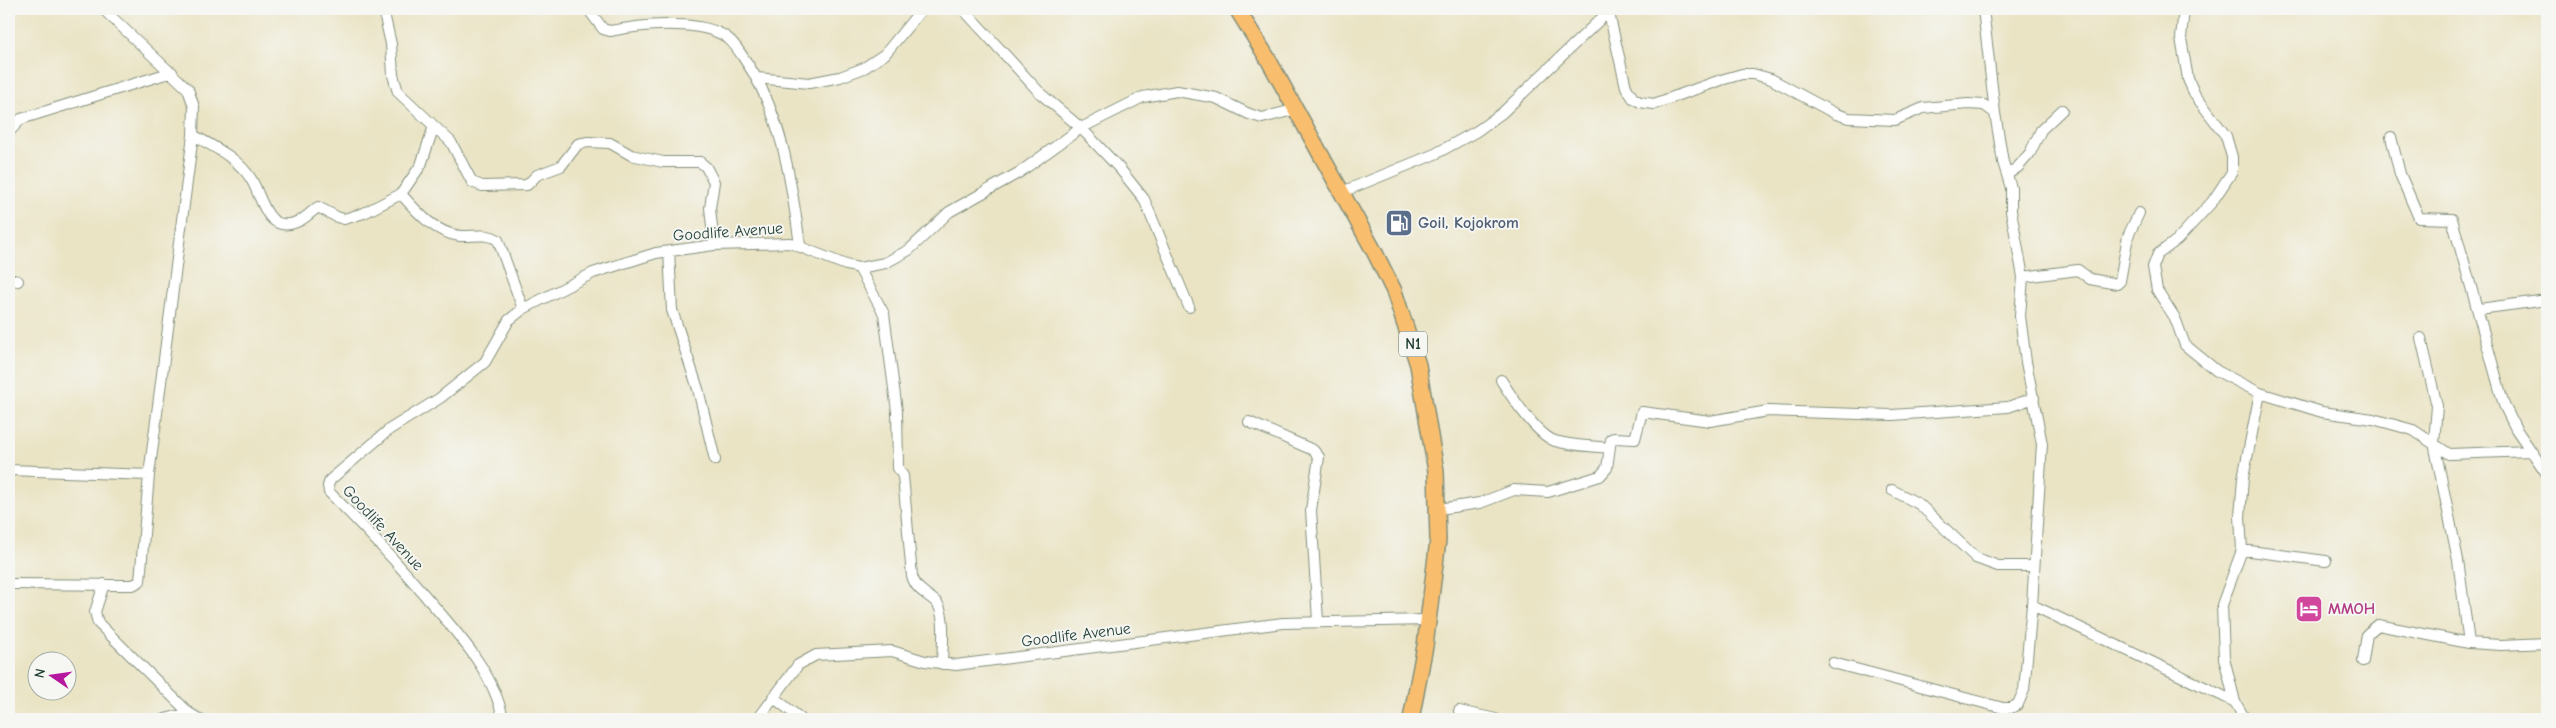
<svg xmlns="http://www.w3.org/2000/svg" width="2556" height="728" font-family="'Comic Neue',sans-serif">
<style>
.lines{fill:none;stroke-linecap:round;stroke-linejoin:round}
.minor-casing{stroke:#84907c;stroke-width:12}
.highway-casing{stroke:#84907c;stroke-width:18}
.minor{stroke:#fff;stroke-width:10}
.highway{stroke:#f9be6d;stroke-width:15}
.labels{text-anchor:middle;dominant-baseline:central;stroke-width:4;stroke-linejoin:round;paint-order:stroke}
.shield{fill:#f6f6f2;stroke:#60746d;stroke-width:1}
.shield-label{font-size:15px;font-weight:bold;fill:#1f3d34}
.service-label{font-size:16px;font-weight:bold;fill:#4e5e75;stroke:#f6f6f2;text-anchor:start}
.street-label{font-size:16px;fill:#1f3d34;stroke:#f6f6f2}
.hotel-label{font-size:16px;font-weight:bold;fill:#b23c85;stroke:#f6f6f2;text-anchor:start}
</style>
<rect width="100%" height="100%" fill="#f6f6f2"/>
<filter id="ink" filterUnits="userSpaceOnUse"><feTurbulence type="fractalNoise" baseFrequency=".02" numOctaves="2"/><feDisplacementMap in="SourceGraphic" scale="10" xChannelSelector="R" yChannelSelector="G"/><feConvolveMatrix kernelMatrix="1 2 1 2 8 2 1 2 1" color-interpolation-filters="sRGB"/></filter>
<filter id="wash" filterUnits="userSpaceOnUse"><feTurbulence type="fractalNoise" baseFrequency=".0096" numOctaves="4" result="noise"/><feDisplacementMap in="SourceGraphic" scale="20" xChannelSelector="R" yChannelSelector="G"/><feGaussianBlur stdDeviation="1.12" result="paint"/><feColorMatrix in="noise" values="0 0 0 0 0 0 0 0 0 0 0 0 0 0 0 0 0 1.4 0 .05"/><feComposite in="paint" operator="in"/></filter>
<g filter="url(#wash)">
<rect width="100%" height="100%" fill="#eae4c5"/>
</g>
<g filter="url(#ink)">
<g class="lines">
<g class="minor-casing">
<path id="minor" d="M383,9L391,44L393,75L398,92L451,142L472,182L482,186L527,185L537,175L561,166L578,144L588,142L610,143L631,155L663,162H700L706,167L714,182L710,208L714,245
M588,9L603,29L610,31C641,25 690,20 719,33C731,38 736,47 743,57C782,112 791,180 800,245
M963,9L1041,94L1081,128L1120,169L1144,199L1189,307
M1608,9L1626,87L1633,98L1640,102L1654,104L1721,80L1742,74H1753L1771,79L1836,114L1849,118L1895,120L1923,108L1968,104L1984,105L1995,113
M2184,9L2181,38L2188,79L2195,95L2226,136L2232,157V172L2212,202L2177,240L2158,254L2153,267L2157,290L2175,318L2185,345L2217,371L2260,393L2322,412L2373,419L2413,430L2449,454L2531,451
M757,78L809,83L840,77L864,68L885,54L922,9
M9,132L21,119L172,72
M193,135C214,147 238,158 251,179C263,198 266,236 299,221C306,218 312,211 318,207L337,217L344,219L364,213L401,194L421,165L434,126
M2391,137L2400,174L2419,218L2452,219L2504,405L2516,429L2547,474
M2008,174L2018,167L2030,153L2041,130L2062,110
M1342,192L1435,154L1477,131L1502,113L1608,12
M401,194C417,212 435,233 460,236C473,237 486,232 498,240L523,309
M669,251L672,310L698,389L715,460
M859,268L884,314L897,411L898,468L903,476L912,576C916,590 926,593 936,602C947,613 942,649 942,664
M2023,277L2078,270L2090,279L2117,284L2120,281L2128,236L2139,213
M9,279L18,281
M2479,309L2547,300
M2421,338L2437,406L2434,443L2458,560L2469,643
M1501,380C1511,396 1537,435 1555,441C1572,446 1592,446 1609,448
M1249,422L1313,450L1319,457L1311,510L1318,621
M9,470L149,475L193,135L194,107L188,89L103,9
M1892,490L1919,504L1976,558L1998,566H2034
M1439,509L1480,503L1514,490L1548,492L1600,476L1607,468L1611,439L1614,438L1635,439L1642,412L1710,421L1768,411L1892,415L2008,407L2034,398
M2242,550L2326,561
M9,584L133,585L140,581L149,475
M104,584L95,612L98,623L189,713L199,719
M2032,605L2223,696L2235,702L2245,719
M2363,661L2367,634L2378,625L2469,643L2501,645L2547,643
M1833,663L2003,708H2011L2018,704L2024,690L2032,605L2042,444L2026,362L2020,316L2023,277L2011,211V188L2003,162L1995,113L1983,9
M773,697L801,719
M2235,702L2224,658L2222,605L2242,550L2240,517L2243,478L2260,393
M1459,711L1496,719
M165,719L189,713
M503,719C494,672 458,634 427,598C396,561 363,526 329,492L328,486L330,480L390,429L440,398L485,362L509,320L523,309L593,273L656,253L714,245L790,243L846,265L859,268L885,263L909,250L949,212L1020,172L1081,128L1143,97L1177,91L1216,98L1249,114L1262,118L1297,109
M758,719L798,665L816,655L892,651L925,661L956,665L1283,623L1429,620"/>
</g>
<g class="highway-casing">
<path id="highway" d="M1237,9L1268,59L1374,251L1394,291L1418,365L1436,471L1438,540L1425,646L1411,719"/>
</g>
<use href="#minor" class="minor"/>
<use href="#highway" class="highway"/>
</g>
</g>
<defs>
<g id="fuel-square" transform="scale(1.4375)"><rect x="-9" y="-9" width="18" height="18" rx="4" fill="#5c6f8a" stroke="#f6f6f2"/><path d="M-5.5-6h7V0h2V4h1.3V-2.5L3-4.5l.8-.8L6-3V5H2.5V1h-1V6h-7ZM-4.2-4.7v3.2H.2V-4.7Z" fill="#fff"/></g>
<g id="hotel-square" transform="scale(1.4375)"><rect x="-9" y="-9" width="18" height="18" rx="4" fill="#d1479c" stroke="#f6f6f2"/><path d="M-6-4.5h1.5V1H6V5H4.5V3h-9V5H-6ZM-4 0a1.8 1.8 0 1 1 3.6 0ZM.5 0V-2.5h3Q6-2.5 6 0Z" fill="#fff"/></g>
</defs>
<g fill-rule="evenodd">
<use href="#fuel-square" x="1399" y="223"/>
<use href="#hotel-square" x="2309" y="609"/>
</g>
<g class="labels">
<rect class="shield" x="1399" y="331.5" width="28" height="25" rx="4"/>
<g class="shield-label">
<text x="1413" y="344">N1</text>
</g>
<g class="service-label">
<text x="1418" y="223">Goil, Kojokrom</text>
</g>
<g class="street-label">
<text transform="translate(728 232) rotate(-4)">Goodlife Avenue</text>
<text transform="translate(383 528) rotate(47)">Goodlife Avenue</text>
<text transform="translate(1076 635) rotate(-7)">Goodlife Avenue</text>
</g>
<g class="hotel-label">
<text x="2328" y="609">MMOH</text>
</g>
</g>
<rect width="2556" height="728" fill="none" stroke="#f6f6f2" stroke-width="30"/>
<g transform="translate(52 676) rotate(283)"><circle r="24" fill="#f6f6f2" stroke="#a0aca6"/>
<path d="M0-4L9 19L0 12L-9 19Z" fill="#b5179e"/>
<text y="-8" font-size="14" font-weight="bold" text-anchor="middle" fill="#1f3d34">N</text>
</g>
</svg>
